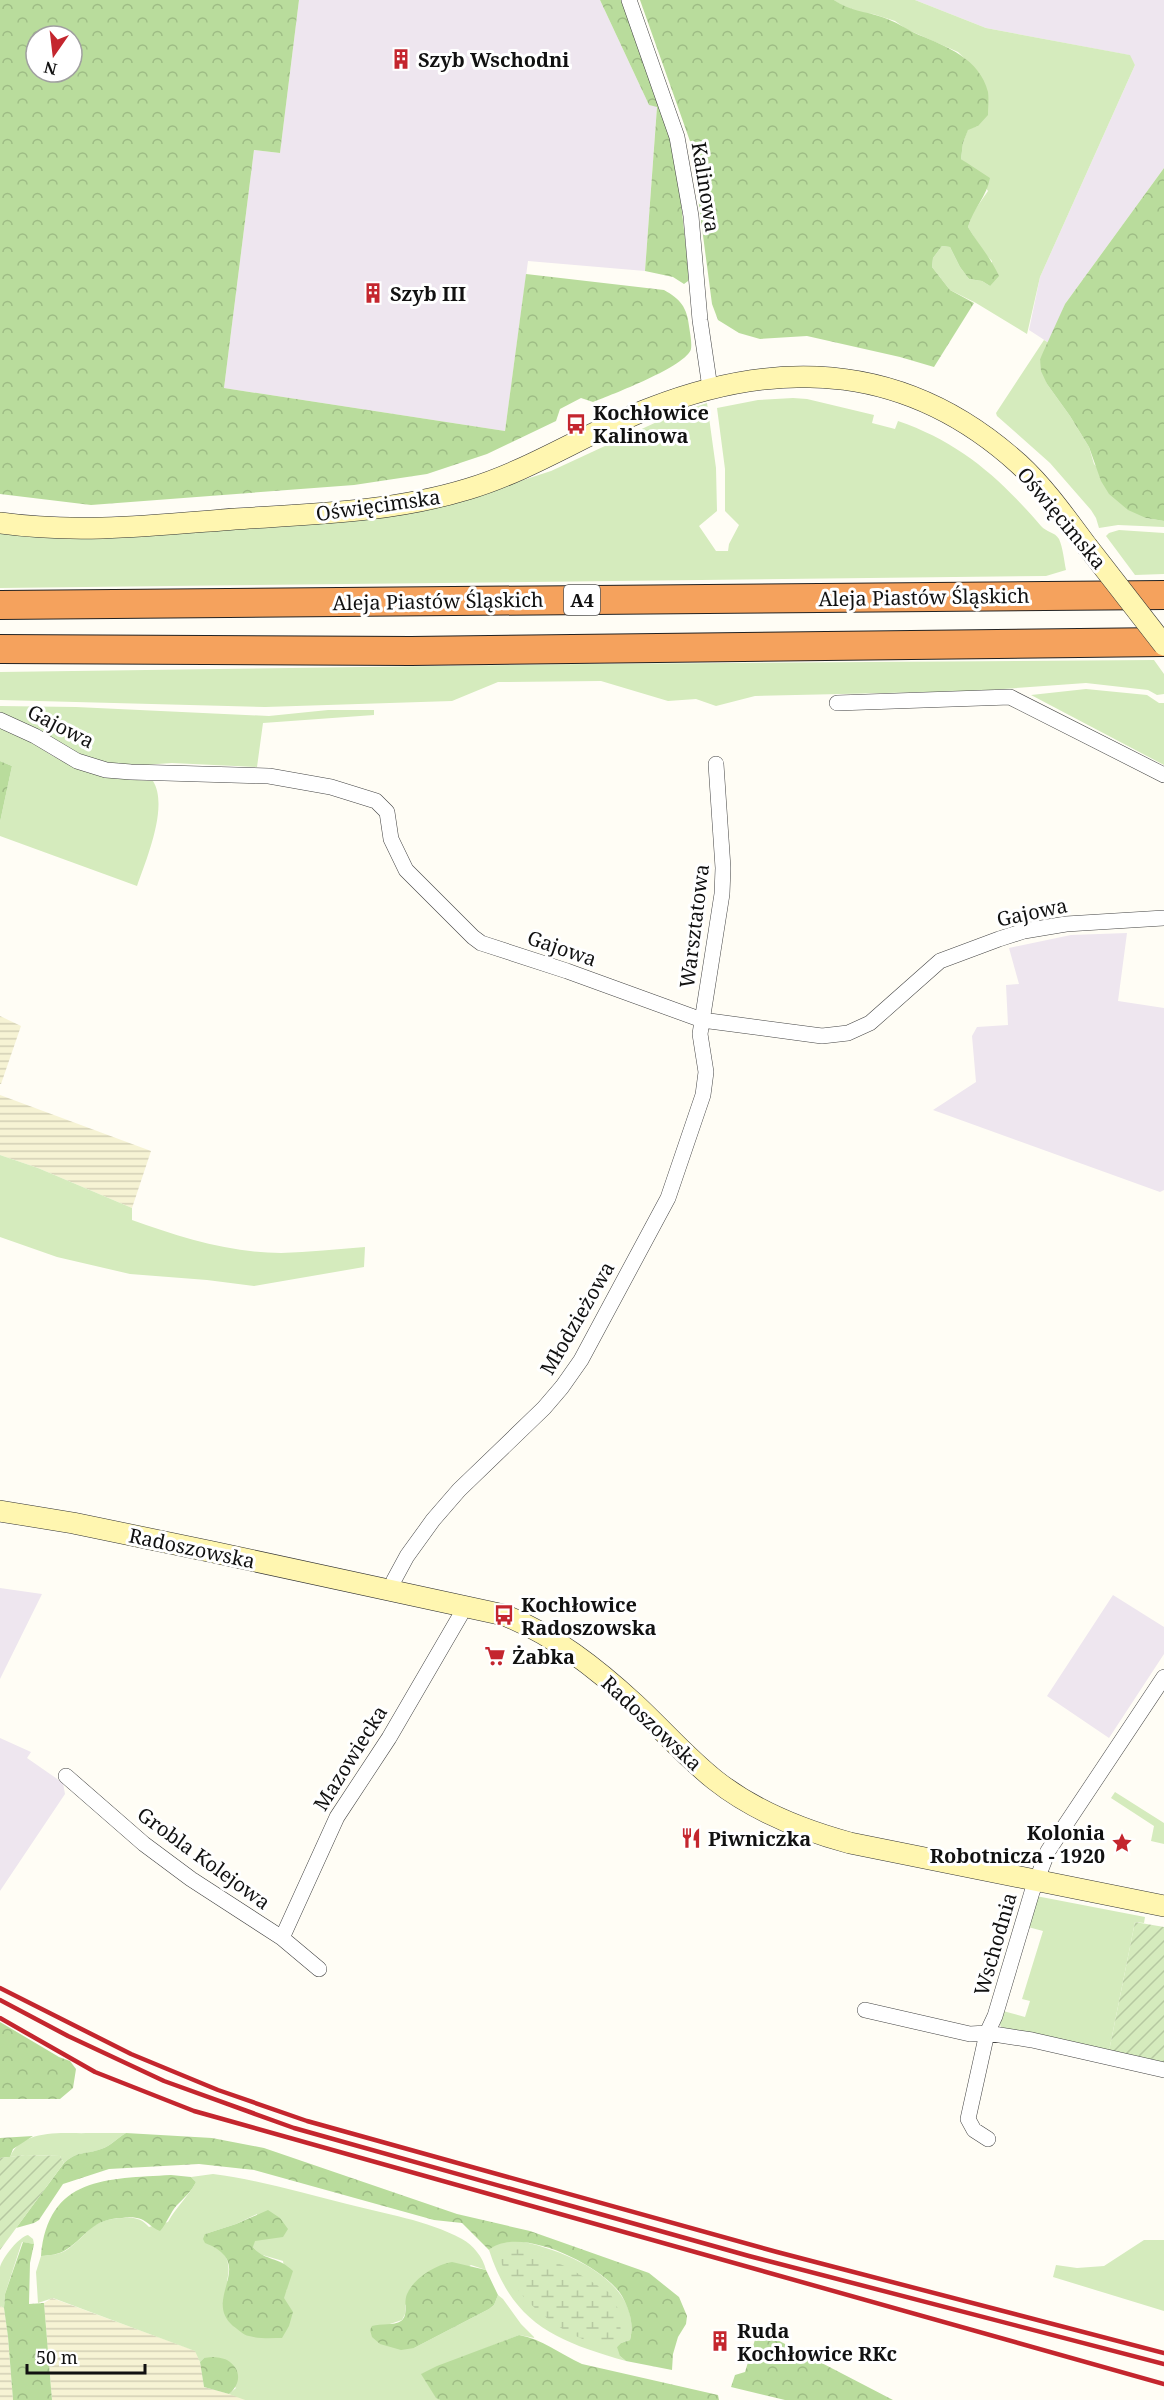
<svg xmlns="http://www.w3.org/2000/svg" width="1164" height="2400" font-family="'Noto Serif',serif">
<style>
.industrial{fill:#eee6ef}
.farmland{fill:url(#farmland-rules)}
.grass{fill:#d5ebbd;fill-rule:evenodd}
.forest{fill:url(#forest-crowns);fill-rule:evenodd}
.wetland{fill:url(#wetland-marsh)}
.garden{fill:url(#garden-furrows)}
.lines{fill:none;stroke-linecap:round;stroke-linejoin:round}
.street-casing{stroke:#444;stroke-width:16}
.secondary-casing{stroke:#333;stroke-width:22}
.highway-casing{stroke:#222;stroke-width:30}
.street{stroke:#fff;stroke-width:15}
.secondary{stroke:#fff6b0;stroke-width:21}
.highway{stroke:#f5a25d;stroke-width:28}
.rail{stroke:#c4262e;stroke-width:4.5}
.secondary-bridge-casing{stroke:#333;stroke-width:22;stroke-linecap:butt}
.secondary-bridge{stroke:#fff6b0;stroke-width:21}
.labels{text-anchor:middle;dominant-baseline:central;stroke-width:6;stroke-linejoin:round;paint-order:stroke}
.shield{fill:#fff;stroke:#585858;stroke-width:1.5}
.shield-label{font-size:18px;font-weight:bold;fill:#111}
.poi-label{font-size:20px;font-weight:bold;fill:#111;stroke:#fff;text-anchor:start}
.street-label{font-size:20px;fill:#111;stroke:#fff}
</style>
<defs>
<pattern id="farmland-rules" width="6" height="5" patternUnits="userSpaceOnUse" patternTransform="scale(1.5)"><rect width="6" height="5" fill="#f6f3d4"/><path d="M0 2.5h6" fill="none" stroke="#d2cfb5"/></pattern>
<pattern id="forest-crowns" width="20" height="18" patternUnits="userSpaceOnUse" patternTransform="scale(1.5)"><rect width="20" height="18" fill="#b9dc9c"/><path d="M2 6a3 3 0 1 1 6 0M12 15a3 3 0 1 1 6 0" fill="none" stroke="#9ebc85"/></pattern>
<pattern id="wetland-marsh" width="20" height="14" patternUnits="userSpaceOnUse" patternTransform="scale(1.5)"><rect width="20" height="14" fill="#d5ebbd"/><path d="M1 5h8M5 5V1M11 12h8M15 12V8" fill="none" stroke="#b6c8a1"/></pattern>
<pattern id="garden-furrows" width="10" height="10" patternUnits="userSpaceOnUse" patternTransform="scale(1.5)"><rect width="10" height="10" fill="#d5ebbd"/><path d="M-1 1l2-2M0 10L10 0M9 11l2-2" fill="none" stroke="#b6c8a1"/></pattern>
</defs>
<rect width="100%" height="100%" fill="#fffdf5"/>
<path class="industrial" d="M299,0H600L649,105L657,106L645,271L528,261L505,431L224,388L254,150L280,153Z
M915,0H1164V168L1065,304L1049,343L1029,330L1040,277L1135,65L1129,55L986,28Z
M1127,933L1118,1001L1164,1008V1190L1160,1192L933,1110L976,1082L972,1036L977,1027L1008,1025L1006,985L1019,984L1009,948L1071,935Z
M0,1588L42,1594L0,1679Z
M1113,1595L1164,1627V1654L1109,1738L1047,1696Z
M0,1738L31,1752L27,1758L63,1783L65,1794L0,1891Z"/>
<path class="farmland" d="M0,1016L21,1026L1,1084H0Z
M0,1095L151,1151L132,1208L38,1168L0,1155Z
M52,2298L196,2351L200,2362L204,2387L240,2397L245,2400H52L44,2303Z
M0,2306L4,2308L8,2337L13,2400H0Z"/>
<path class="grass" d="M834,0H915L986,28L1130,55L1135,65L1040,277L1027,334L976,303L950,290L932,267L933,258L942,246L950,247L960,267L969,279L982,281L990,286L992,261L984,253L968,227L972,214L988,191L974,169L961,159L963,143L968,129L978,126L979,73L958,52L906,29L895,21L873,14L857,12L845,8Z
M1044,340L1049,343L1040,359L1047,384L1070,416L1089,447L1094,464L1146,518L1164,521V527L1118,525L1099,528L1096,518L1091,510L1050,463L997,416L996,413Z
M793,398L807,399L874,415L872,423L895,429L898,421C959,442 999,477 1041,526C1046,532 1055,532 1059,539C1063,548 1064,560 1066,570L1046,576L0,588V532L452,503L551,471L674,414L707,403L716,468L717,511L699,526L716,551H728L729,544L739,525L725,511V469L717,408L758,400Z
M1119,530L1164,533V574L1135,575L1106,536L1109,533Z
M1154,660L1164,674V694L1157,695L1148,690L1086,683L975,691L755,696L716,706L696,699L668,701L601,681L498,682L452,701L265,707L0,700V672L586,664Z
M1086,689L1147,695L1159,703H1164V765L1031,695Z
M0,706L76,707L269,716L328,710H374V715L263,723L257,767L172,763L129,766L90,760L27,724L0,716Z
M0,728C29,735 40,751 66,763C91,776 125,780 153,781C169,806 146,860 137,886L0,836V822L12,766L0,761Z
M0,1155L38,1168L132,1208V1220C179,1237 231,1253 281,1253C309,1252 337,1249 365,1247L364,1267L254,1286L207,1280L130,1274L57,1257L0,1237Z
M1115,1792L1164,1823V1844L1151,1841L1154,1826L1111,1798Z
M1036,1896L1145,1917L1144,1923L1135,1922L1109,2051L1001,2027L999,2022L1003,2011L1025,2017L1030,2001L1022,1999L1043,1931L1028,1927Z
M90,2133H126C117,2138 111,2146 101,2149C86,2155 78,2150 64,2163L60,2156L25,2155L10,2157C22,2128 64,2134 90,2133Z
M213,2174C259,2180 302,2193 347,2204C385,2214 427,2220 462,2239C473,2245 483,2257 486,2270L471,2265L405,2305V2314L402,2320L390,2324L414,2348L489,2309L494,2305L498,2295L503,2299L521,2324L535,2338L519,2335L422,2374L436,2397L440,2400H245L229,2394L236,2388L204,2358L200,2362L195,2351L53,2298L38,2303L36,2272L41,2256C50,2255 60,2255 68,2249C91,2232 90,2219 124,2218C135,2217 142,2219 149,2227L168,2222C176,2207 188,2197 196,2182L191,2177ZM257,2214L253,2247L259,2254L283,2261L287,2289L283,2298L227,2281C233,2256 221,2250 205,2234L236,2224Z
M28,2235L33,2239L34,2244L22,2242L5,2294L4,2308L0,2306C0,2295 0,2278 0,2267C3,2257 19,2237 28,2235Z
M513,2240C559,2247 644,2280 630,2340L621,2343L620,2356L626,2361C556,2341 513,2324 489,2250L495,2244Z
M1144,2240H1164V2311L1053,2277L1056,2265L1077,2268L1104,2266Z"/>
<path class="forest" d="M0,0H299L280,153L254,150L224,388L505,431L526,274L664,290C680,299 687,307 689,326C690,333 692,342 691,349C687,366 611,395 593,402L581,398L560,409L556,421L487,454L427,474L354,485L91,505L0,494ZM36,36H72V72H36Z
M600,0H623L674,142L689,274L688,281L684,284L673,277L645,271L657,107L649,105Z
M640,0H834C850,11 864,11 882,17C895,21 906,29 919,35C946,46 980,59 988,92C989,99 988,108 988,115L978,126L968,130L963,143L961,159L990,178C987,196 973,209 968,227C978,244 991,258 999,276L990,286L982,281L969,279L960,267L950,247L942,246L933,258L932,267L950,290L974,303L934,367L900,357L807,336L760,339L739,333L718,320L712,304L691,144Z
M1164,168V521L1146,518L1128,510L1109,494L1101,481L1089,447L1070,416L1047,384L1041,371L1040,359L1065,304Z
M0,761L12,766L0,822Z
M0,2022L59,2057L70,2061L76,2069L73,2088L60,2099H0Z
M126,2133L212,2138L264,2148L457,2214L530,2231L649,2273L679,2297L687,2316L686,2324L678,2337L673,2354L672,2370L626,2361L620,2356L617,2347L621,2343L630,2340C634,2324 630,2311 622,2296C604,2266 519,2224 489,2250L462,2223L434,2220L254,2170L199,2164L109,2169L63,2184L39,2220L34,2223L16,2228L64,2163C78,2150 85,2155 101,2149C111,2146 117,2138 126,2133Z
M33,2136L13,2149L10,2157L0,2158V2138Z
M171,2175L191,2177L196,2182C191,2192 185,2197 177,2205C170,2213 167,2223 160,2231C152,2228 148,2222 141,2219C135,2217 128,2217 122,2218C92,2219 89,2234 67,2249C59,2255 50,2255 41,2256C48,2176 107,2179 171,2175Z
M268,2210L280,2218L288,2229L283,2237L255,2241L253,2247C264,2261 278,2256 293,2271L284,2298L293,2312L289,2326L282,2338C272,2338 259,2339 249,2336C243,2335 238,2329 233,2326C201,2298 259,2264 205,2243L203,2239L205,2234L236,2224Z
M23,2242L34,2244L30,2263L29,2304L44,2303L52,2400H13L8,2337L4,2308L5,2294Z
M452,2262L486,2270L498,2295L494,2305L489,2309L414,2348L401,2350L380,2344L372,2337L370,2330L372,2326C381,2323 394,2326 401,2321C409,2315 403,2303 407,2294C414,2278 435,2265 452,2262Z
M758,2330L893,2400H785L731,2387L735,2375L745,2372Z
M519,2335C542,2339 560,2354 582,2364L718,2395L719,2400H440L436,2398L421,2374L437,2366Z
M212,2357C216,2357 223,2358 227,2360C242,2369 241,2384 229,2394L204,2387L200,2362L204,2358Z"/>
<path class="wetland" d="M526,2249L569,2268L610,2293L620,2313L621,2343L617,2347C572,2346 513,2300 499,2257L506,2250Z"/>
<path class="garden" d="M1135,1922L1164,1927V2063L1109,2051Z
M25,2155L60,2156L64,2163L0,2250V2158Z"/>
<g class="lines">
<g class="street-casing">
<path id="street" d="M629,0L677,137L691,216L700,320L710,388
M837,703L1010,697L1164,775
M0,720L35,736L77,761L106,770L131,772L269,776L331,787L376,801L387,812L391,839L406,870L473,937L481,943L567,971L702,1020L822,1036L848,1033L870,1023L940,961L999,939L1024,931L1066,924L1164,918
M393,1590L394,1580L407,1556L433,1520L459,1490L544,1408L562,1387L581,1360L668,1198L703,1095L706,1072L700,1034L722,894L723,868L716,764
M66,1776L144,1844L191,1879L282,1938L319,1969
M282,1938L337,1817L389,1738L460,1616L463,1606
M865,2010L970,2034L987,2033L1032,2040L1164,2070
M988,2139L974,2130L968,2119L987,2033L995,2016L1032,1892L1048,1851L1164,1677"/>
</g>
<g class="secondary-casing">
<path id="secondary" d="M0,523C78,534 157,525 235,519C314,514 393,512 468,489C532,470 589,431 651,408C785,356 910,365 1019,464C1045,488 1066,518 1087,546
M0,1511L73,1523L213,1552L504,1615C554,1635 596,1668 635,1704C662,1729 686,1757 715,1780C754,1811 802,1830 850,1843L1164,1906"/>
</g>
<g class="highway-casing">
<path id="highway" d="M0,605L1164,595
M0,649L411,651L1164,642"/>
</g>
<use href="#street" class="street"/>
<use href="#secondary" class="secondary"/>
<use href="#highway" class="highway"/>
<path class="rail" d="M0,1988L131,2054L218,2090L307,2121L777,2252L1164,2353
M0,2000L68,2036L164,2081L294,2128L749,2256L1164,2364
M0,2018L95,2072L194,2111L1164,2384"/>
<g class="secondary-bridge-casing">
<path id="secondary-bridge" d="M1087,546L1164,645"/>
</g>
<use href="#secondary-bridge" class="secondary-bridge"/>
</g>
<defs>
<g id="building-bare" transform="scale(1.62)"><path d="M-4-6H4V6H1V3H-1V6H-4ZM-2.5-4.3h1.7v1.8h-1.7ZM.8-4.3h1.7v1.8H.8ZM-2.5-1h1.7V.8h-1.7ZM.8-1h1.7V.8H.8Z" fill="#c4262e" stroke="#fff" stroke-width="2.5" paint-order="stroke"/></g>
<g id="bus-bare" transform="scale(1.62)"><path d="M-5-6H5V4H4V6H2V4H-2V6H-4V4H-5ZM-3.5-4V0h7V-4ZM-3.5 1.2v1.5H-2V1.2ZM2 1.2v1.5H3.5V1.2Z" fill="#c4262e" stroke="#fff" stroke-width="2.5" paint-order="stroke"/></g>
<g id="supermarket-bare" transform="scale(1.62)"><path d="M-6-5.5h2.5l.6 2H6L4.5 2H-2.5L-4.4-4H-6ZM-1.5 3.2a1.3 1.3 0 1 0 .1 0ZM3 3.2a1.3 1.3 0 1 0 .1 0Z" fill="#c4262e" stroke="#fff" stroke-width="2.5" paint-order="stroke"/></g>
<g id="restaurant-bare" transform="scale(1.62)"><path d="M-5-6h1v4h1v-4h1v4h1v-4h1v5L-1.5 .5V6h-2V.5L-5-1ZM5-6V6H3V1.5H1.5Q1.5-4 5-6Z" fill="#c4262e" stroke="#fff" stroke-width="2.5" paint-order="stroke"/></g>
<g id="sight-bare" transform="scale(1.62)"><path d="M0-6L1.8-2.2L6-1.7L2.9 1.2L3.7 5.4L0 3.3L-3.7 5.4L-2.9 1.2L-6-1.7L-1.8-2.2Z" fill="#c4262e" stroke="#fff" stroke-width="2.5" paint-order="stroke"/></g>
</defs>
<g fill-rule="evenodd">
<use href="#building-bare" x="401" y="59"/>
<use href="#building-bare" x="373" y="293"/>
<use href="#bus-bare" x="576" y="424"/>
<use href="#bus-bare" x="504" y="1615"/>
<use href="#supermarket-bare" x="495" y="1656"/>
<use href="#restaurant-bare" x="691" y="1838"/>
<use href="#sight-bare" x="1122" y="1843"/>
<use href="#building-bare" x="720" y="2341"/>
</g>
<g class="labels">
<rect class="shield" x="564" y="585" width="36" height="30" rx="4.5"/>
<g class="shield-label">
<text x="582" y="600">A4</text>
</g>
<g class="poi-label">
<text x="418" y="59">Szyb Wschodni</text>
<text x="390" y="293">Szyb III</text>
<text x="593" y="412">Kochłowice<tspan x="593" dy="23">Kalinowa</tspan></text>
<text x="521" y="1604">Kochłowice<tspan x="521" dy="23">Radoszowska</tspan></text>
<text x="512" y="1656">Żabka</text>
<text x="1105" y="1832" text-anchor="end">Kolonia<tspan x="1105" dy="23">Robotnicza - 1920</tspan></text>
<text x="708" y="1838">Piwniczka</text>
<text x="737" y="2330">Ruda<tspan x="737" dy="23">Kochłowice RKc</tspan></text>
</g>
<g class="street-label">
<text transform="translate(706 187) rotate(81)">Kalinowa</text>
<text transform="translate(378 505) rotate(-8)">Oświęcimska</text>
<text transform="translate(1062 518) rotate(50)">Oświęcimska</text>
<text transform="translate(924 597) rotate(-1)">Aleja Piastów Śląskich</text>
<text transform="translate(438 601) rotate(-1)">Aleja Piastów Śląskich</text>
<text transform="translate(61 726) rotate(27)">Gajowa</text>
<text transform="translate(1032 912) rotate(-12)">Gajowa</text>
<text transform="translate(694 926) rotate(-83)">Warsztatowa</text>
<text transform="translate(562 948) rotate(19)">Gajowa</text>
<text transform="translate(577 1318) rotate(-60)">Młodzieżowa</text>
<text transform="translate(192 1548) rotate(12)">Radoszowska</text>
<text transform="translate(652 1723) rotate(43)">Radoszowska</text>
<text transform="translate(350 1758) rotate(-58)">Mazowiecka</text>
<text transform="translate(204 1858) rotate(36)">Grobla Kolejowa</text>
<text transform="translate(995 1944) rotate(-74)">Wschodnia</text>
</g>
</g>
<g transform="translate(54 54) rotate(194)"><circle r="28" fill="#ffffff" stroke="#a0a0a0" stroke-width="1.5"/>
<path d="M0-4.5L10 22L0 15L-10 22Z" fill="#c4262e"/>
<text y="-9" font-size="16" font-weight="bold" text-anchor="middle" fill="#111111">N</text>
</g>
<path d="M27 2364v9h118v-9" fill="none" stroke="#111111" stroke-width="3"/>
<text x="36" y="2364" font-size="18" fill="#111111" stroke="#ffffff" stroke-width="4.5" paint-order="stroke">50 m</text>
</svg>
